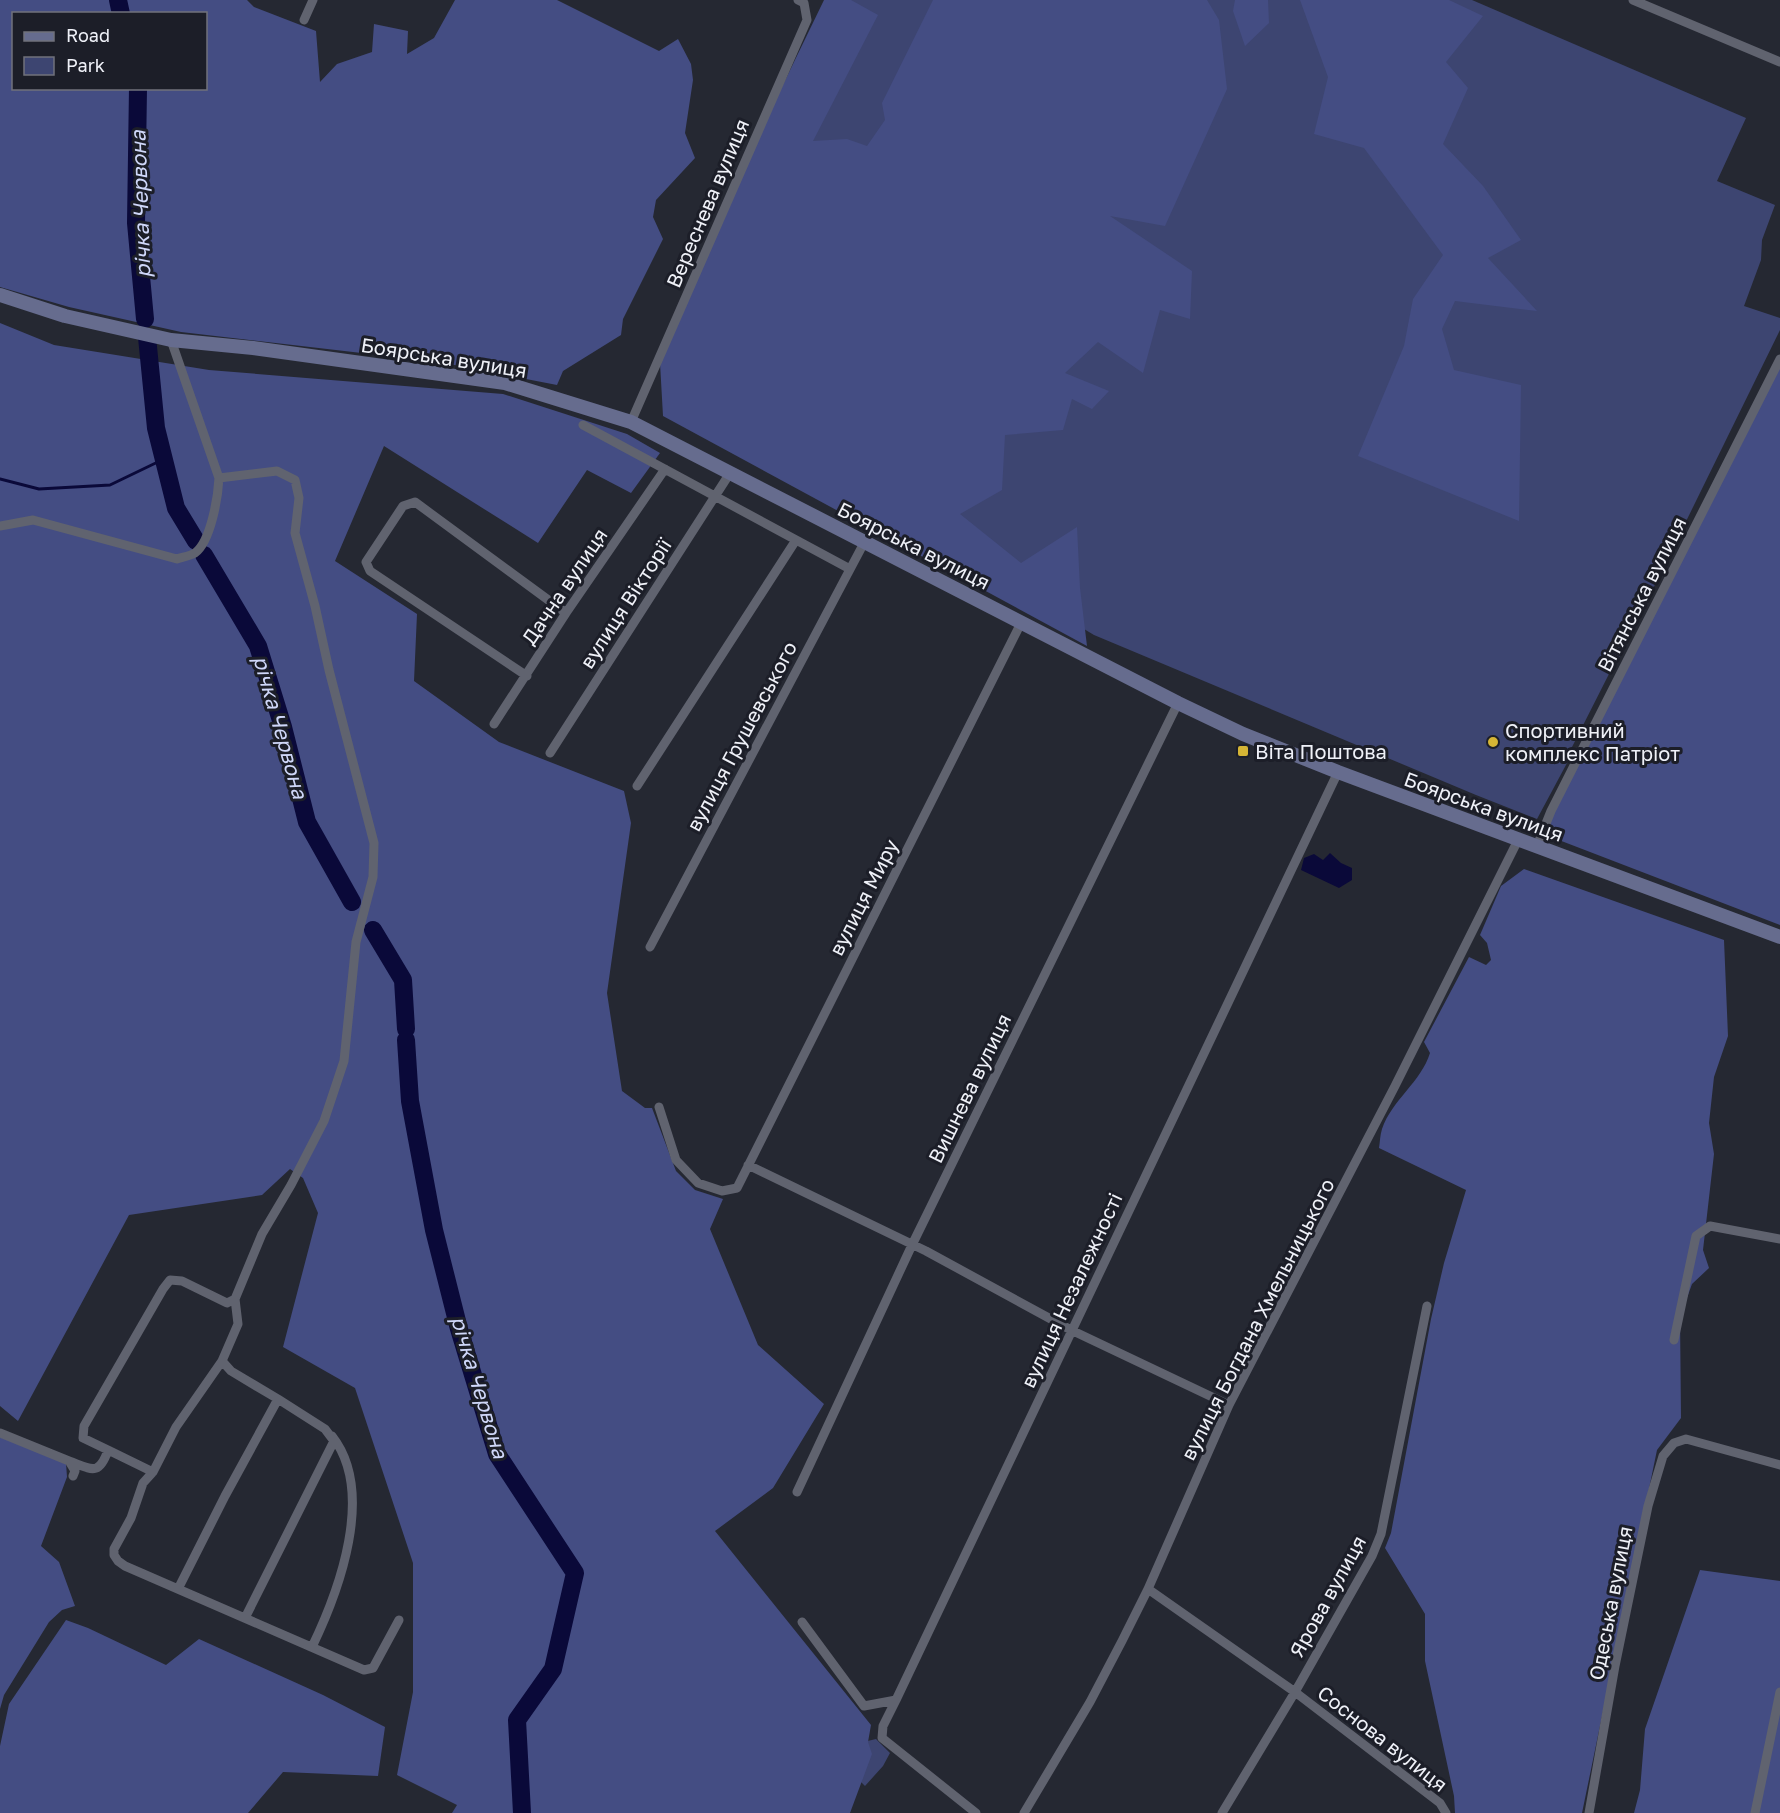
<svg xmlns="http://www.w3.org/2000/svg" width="1780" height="1813" font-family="'Golos Text',sans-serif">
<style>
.green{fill:#3d4571}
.forest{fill:#444d83;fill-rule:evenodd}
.water{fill:#0a0939}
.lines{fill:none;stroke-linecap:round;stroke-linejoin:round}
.stream{stroke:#0a0939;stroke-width:3}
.river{stroke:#0a0939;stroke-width:18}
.street{stroke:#60636f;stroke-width:9}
.secondary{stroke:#666c8e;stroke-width:14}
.poi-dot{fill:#d5b535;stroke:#1c1e28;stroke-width:2}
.labels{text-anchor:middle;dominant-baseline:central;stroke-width:6;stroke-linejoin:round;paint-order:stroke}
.street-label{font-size:20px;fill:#eff1f8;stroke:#1c1e28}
.poi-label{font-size:20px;fill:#eff1f8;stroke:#1c1e28;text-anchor:start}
.water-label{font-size:21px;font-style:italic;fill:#cfd7f9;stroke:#1c1e28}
</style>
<rect width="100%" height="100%" fill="#252832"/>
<path class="green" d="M830,0H1472L1746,118L1717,181L1775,205L1762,240L1761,260L1744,306L1780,318V330L1613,670H1611L1571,749L1574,750L1537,819L1476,795L1094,635L686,390Z
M876,1739L890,1753L883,1766L865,1786L846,1767L855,1744Z"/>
<path class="forest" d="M0,0H247L254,7L316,31L320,82L337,64L372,52L374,24L408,31L407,54L434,38L455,0H557L659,51L678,39L691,64L693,80L685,133L695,158L656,200L653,217L663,239L623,319L621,335L563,371L557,385L439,362L181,332L69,307L0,287ZM14,14H206V88H14Z
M824,0H851L878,15L813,141L847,139L867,146L885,120L882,103L933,0H1207L1219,20L1227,89L1165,226L1110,216L1192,271L1190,319L1160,310L1143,373L1098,342L1065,373L1109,391L1092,409L1072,399L1063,430L1005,435L1002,490L960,514L1021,563L1077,527L1080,588L1087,646L663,416L660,363L699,258Z
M1235,0H1268L1269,23L1245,46L1233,11Z
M1300,0H1449L1483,16L1446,62L1468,88L1443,144L1483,186L1521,240L1488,258L1537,311L1455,301L1442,329L1454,370L1521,385L1519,521L1358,456L1404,346L1413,299L1443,255L1364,148L1314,134L1328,77Z
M0,323L54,345L209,370L503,394L627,434L660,453L631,493L587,470L538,543L384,446L335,561L417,614L414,681L499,742L624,791L631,823L607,993L622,1091L645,1108H652L676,1171L695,1190L723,1199L710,1229L758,1345L824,1404L773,1488L715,1531L871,1725L868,1742L872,1754L850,1813H452L457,1805L397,1775L413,1692V1563L355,1388L283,1347L318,1213L303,1178L290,1169L262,1195L129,1215L18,1421L0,1406Z
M1780,364V925L1551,837L1546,813Z
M1524,869L1724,940L1728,1036L1714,1077L1709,1123L1714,1154L1703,1250L1709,1268L1692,1284L1680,1317L1681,1418L1657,1450L1582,1813H1455L1454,1796L1425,1661V1614L1385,1548L1391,1533L1431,1319L1444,1263L1466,1190L1379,1148C1380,1142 1380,1135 1382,1129C1392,1100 1421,1082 1430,1053L1424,1042L1469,957L1486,965L1491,960L1487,943L1480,935L1501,886Z
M0,1437L66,1463L67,1477L41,1546L59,1562L75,1606L62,1610L49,1622L4,1695L0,1709Z
M1700,1570L1780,1581V1813H1634L1640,1790L1645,1729Z
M66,1620L88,1628L166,1665L199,1639L323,1695L385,1727L378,1776L283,1772L248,1813H0V1746L9,1704Z"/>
<path class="water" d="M1330,853L1341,863L1352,868V880L1339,888L1301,870L1304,858L1314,854L1323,860Z"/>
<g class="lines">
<path class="stream" d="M0,479L39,489L110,485L164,459"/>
<path class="river" d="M118,0L121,14
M138,88L136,223L145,319
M147,337L156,428L176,508L196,541
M204,555L258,646L283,727L307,822L352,902
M373,930L403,980L406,1029
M406,1040L410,1101L434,1230L459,1329L497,1454L575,1573L553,1669L517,1720L522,1813"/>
<path class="street" d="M1633,0L1780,62
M304,20L313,0
M631,422L807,20L804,3L798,0
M583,425L850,569
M219,478L277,471L295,480L299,498L295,533L315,606L329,670L374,843L373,877L356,942L344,1061L324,1121L291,1185L262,1234L235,1299L238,1324L222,1361L176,1427L153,1472L143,1483L131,1518L114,1549V1555L118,1561L125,1566L364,1670L373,1668L399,1620
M0,526L33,520L177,559C183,557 190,556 195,553C211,541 218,497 219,478L171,340
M527,676L370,571L366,562L403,506L415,502L566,613
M494,724L566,613L665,469
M550,753L730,473
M637,786L796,540
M1537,846L1551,811L1780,359
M650,947L865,541
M659,1107L676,1160L698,1183L722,1191L737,1188L1021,623
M748,1165L926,1251L1071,1330L1229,1405
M1674,1340L1696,1236L1710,1226L1780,1239
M0,1433L69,1461L75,1471L73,1476
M108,1450L83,1438L84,1426L163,1289L170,1280L182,1281L227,1303L235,1299
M69,1461C91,1469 99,1477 108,1450L153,1472
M797,1492L912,1245L1178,703
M178,1589L225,1496L278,1399L231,1371L222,1361
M1148,1589L1295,1692L1440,1803L1446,1813
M245,1618L334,1441L325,1429L278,1399
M802,1622L864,1706L896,1700L1338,772
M312,1647C339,1591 376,1492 332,1436
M896,1700L883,1726L882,1738L976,1813
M1024,1813L1090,1702L1122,1641L1148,1589L1229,1405L1395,1086L1518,840
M1222,1813L1295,1692L1372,1556L1381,1534L1427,1306
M1589,1813L1615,1666L1648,1506L1663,1456L1674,1443L1686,1439L1780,1465
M1755,1813L1780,1692"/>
<path class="secondary" d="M0,295L65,316L171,340L253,348L505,383L631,422L1178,703L1243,734L1338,772L1780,937"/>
</g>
<g class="poi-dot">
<circle cx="1493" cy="742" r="6"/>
<rect x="1237" y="745" width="12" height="12" rx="3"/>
</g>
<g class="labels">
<g class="street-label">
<text transform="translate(707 203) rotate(-67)">Вереснева вулиця</text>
<text transform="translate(444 357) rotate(9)">Боярська вулиця</text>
<text transform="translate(914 545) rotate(27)">Боярська вулиця</text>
<text transform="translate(564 586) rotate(-56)">Дачна вулиця</text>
<text transform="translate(1641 594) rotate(-63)">Вітянська вулиця</text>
<text transform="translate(625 603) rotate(-57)">вулиця Вікторії</text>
<text transform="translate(741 736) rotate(-62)">вулиця Грушевського</text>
<text transform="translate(1484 806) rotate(20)">Боярська вулиця</text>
<text transform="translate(863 897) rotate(-63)">вулиця Миру</text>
<text transform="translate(969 1088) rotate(-64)">Вишнева вулиця</text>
<text transform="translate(1071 1290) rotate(-65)">вулиця Незалежності</text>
<text transform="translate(1257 1319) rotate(-63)">вулиця Богдана Хмельницького</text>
<text transform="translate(1327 1596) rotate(-61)">Ярова вулиця</text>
<text transform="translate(1610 1603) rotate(-79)">Одеська вулиця</text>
<text transform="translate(1383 1738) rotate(38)">Соснова вулиця</text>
</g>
<g class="poi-label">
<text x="1505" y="730">Спортивний<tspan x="1505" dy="23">комплекс Патріот</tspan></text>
<text x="1255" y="751">Віта Поштова</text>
</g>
<g class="water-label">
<text transform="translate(140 204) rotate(-92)">річка Червона</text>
<text transform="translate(281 727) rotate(74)">річка Червона</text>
<text transform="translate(480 1387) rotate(73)">річка Червона</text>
</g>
</g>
<rect x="12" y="12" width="195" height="78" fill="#1c1e28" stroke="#70727b" stroke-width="1.5"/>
<rect x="24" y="32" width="30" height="9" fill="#666c8e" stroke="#70727b" stroke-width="1.5"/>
<text x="66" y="42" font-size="18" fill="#eff1f8">Road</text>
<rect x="24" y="57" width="30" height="18" fill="#3d4571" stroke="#70727b" stroke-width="1.5"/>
<text x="66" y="72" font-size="18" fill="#eff1f8">Park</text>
</svg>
